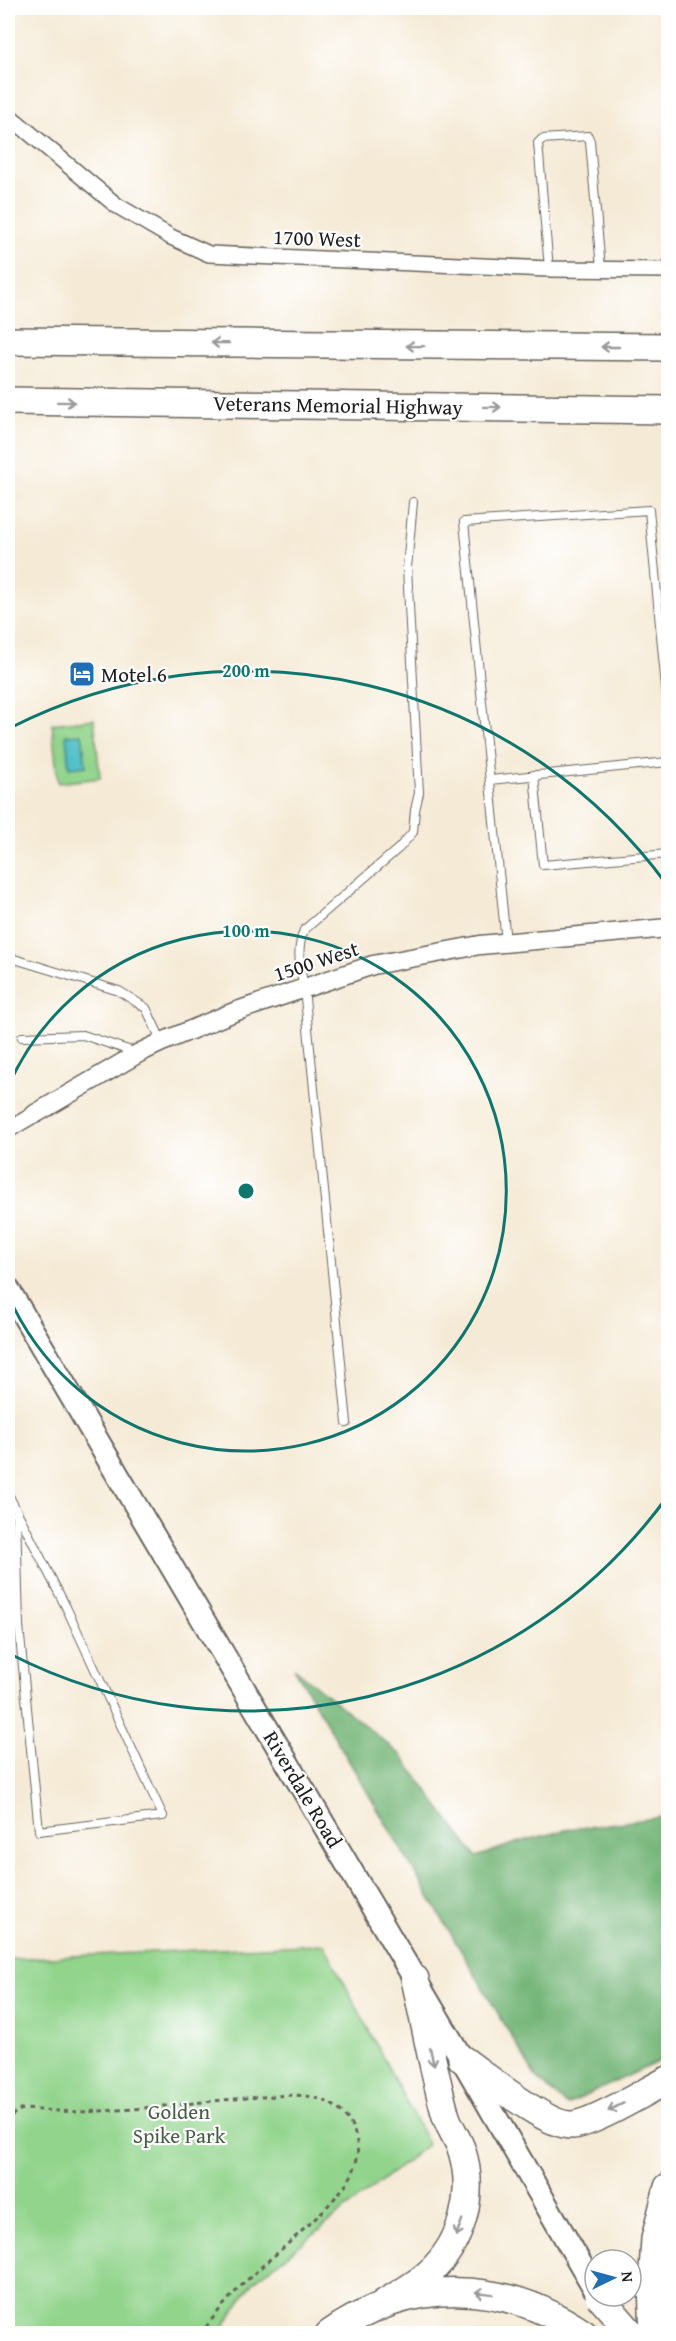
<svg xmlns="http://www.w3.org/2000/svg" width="676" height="2341" font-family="'Gentium Book Plus',serif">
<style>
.green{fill:#92d48c;stroke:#577854;stroke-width:1.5}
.forest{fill:#75b678;stroke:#48694a;stroke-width:1.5}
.water{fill:#51bfc8;stroke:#366e72;stroke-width:1.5}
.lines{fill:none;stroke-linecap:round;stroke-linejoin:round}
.service-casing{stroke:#68645d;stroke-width:10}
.minor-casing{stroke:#68645d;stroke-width:18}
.tertiary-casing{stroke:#68645d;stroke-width:21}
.primary-casing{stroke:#68645d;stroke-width:26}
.motorway-casing{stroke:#68645d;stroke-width:30}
.path{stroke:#68645d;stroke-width:3;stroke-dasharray:4.5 4.5;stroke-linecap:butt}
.service{stroke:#fff;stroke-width:8}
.minor{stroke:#fff;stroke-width:15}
.tertiary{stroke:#fff;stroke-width:18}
.primary{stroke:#fff;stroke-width:22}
.motorway{stroke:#fff;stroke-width:27}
.motorway-bridge-casing{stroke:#68645d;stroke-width:30;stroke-linecap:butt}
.motorway-bridge{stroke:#fff;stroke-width:27}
.oneway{stroke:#999}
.ring{fill:none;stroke:#0f766e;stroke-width:3}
.labels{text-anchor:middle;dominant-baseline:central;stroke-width:4.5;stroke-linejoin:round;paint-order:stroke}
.street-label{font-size:21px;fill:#1c1c1c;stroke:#fff}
.poi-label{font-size:21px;fill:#1c1c1c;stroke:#fff;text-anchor:start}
.park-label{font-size:21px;fill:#455c43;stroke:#fff}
.centre{fill:#0f766e;stroke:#fff;stroke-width:3}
.ring-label{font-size:18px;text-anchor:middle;font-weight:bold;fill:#0f766e;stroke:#fff;stroke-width:4.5;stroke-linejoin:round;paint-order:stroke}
</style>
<rect width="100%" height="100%" fill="#fff"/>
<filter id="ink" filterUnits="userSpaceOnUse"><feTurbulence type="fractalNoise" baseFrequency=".0167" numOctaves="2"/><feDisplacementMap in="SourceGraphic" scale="12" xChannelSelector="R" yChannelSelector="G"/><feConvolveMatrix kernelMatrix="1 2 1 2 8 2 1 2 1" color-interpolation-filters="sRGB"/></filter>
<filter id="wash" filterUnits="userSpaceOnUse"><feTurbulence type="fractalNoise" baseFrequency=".008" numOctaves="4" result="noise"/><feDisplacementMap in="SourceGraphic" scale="24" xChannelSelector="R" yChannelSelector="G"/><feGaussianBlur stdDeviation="1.35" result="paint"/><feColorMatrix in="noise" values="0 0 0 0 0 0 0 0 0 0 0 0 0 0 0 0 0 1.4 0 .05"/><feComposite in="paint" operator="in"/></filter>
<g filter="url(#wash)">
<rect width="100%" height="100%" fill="#f5ead5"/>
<path class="green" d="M94,719L100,778L58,783L52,724Z
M324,1944L428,2144L253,2282L220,2333H8V1959Z"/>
<path class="forest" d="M294,1668L401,1755L476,1857L516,1843L565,1830L662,1817L668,1819V2057L566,2105L535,2076Z"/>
<path class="water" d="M82,734L86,766L69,768L66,735Z"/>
</g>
<g filter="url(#ink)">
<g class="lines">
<g class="service-casing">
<path id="service" d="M549,269L538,143L542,139L588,136L590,141L601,269
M665,677L668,707
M534,775L543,865L668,854
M490,780L668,762
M506,942L464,522L649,510L665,677H668
M8,957L119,991L146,1008L162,1042
M22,1037L83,1035L134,1052
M347,1423L304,988C300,967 296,950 304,930L399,848L413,832L415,810L419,793L407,568L413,502
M8,1494L66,1607L163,1816L39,1831L19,1626L8,1627
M16,1514L19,1626"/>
</g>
<g class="minor-casing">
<path id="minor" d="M8,115L116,205L171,237L209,254L549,269L668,270
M8,1130L35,1114"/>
</g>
<g class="tertiary-casing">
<path id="tertiary" d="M35,1114L139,1053L162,1042L234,1012L373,965L480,945L668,928"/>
</g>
<g class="primary-casing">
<path id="primary" d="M8,1289L462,2059L595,2289"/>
</g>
<g class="motorway-casing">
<path id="motorway" d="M8,341L668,347
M8,401L668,410
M462,2059C485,2075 547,2127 572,2125C593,2124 646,2091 668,2080
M652,2286L655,2239L668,2187
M384,2303C399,2294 416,2285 429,2273C463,2242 475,2194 462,2151C458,2138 448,2126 445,2113C433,2069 425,2024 415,1979
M329,2334C411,2277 502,2278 584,2334"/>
</g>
<path class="path" d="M8,2124L12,2115L22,2109C48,2110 74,2113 99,2111C154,2109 208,2100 262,2097C279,2096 299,2093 316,2098C355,2108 370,2152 346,2184C311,2231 258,2263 221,2308C215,2316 207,2324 202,2334"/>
<use href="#service" class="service"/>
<use href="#minor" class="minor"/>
<use href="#tertiary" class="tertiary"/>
<use href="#primary" class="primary"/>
<use href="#motorway" class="motorway"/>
<g class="motorway-bridge-casing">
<path id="motorway-bridge" d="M652,2286L654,2334
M599,2296L632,2334"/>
</g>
<use href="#motorway-bridge" class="motorway-bridge"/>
</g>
<defs><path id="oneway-shaft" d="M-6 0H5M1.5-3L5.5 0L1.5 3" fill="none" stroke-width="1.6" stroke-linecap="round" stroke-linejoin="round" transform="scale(1.5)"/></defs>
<g class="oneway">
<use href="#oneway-shaft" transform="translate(220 343) rotate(-179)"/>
<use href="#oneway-shaft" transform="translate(415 346) rotate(-179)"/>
<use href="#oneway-shaft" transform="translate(610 347) rotate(-180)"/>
<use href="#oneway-shaft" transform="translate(66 402) rotate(1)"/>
<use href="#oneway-shaft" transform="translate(492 407) rotate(1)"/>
<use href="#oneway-shaft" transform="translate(432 2057) rotate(78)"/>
<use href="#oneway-shaft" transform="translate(616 2107) rotate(153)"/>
<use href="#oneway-shaft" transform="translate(459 2228) rotate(111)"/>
<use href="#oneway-shaft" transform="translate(484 2293) rotate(-173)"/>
</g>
</g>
<g class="ring">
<path d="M8 1087A260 260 0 1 1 8 1295"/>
<path d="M667 1497A520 520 0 0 1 10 1654M10 728A520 520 0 0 1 667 885"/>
</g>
<defs>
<g id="hotel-square" transform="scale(1.35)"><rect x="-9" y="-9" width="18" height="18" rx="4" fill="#1f6fb2" stroke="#fff"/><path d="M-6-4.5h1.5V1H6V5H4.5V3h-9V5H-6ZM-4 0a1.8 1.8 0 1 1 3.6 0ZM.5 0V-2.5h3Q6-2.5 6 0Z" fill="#fff"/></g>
</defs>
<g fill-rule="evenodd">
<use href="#hotel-square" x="82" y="674"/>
</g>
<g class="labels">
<g class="street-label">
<text transform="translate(317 238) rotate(2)">1700 West</text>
<text transform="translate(338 405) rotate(1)">Veterans Memorial Highway</text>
<text transform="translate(316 961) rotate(-18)">1500 West</text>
<text transform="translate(303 1789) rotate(59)">Riverdale Road</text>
</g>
<g class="poi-label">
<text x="101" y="674">Motel 6</text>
</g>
<g class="park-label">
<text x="179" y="2111">Golden<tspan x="179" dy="24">Spike Park</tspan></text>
</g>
</g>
<circle cx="246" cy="1191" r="9" class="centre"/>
<g class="ring-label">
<text x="246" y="677">200 m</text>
<text x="246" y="937">100 m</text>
</g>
<rect width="676" height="2341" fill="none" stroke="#fff" stroke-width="30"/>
<g transform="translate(613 2278) rotate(85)"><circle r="28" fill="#ffffff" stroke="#a4a4a4" stroke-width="1.5"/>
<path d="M0-4.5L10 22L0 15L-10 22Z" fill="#1f6fb2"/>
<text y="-9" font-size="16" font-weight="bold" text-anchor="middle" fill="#1c1c1c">N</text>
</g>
</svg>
